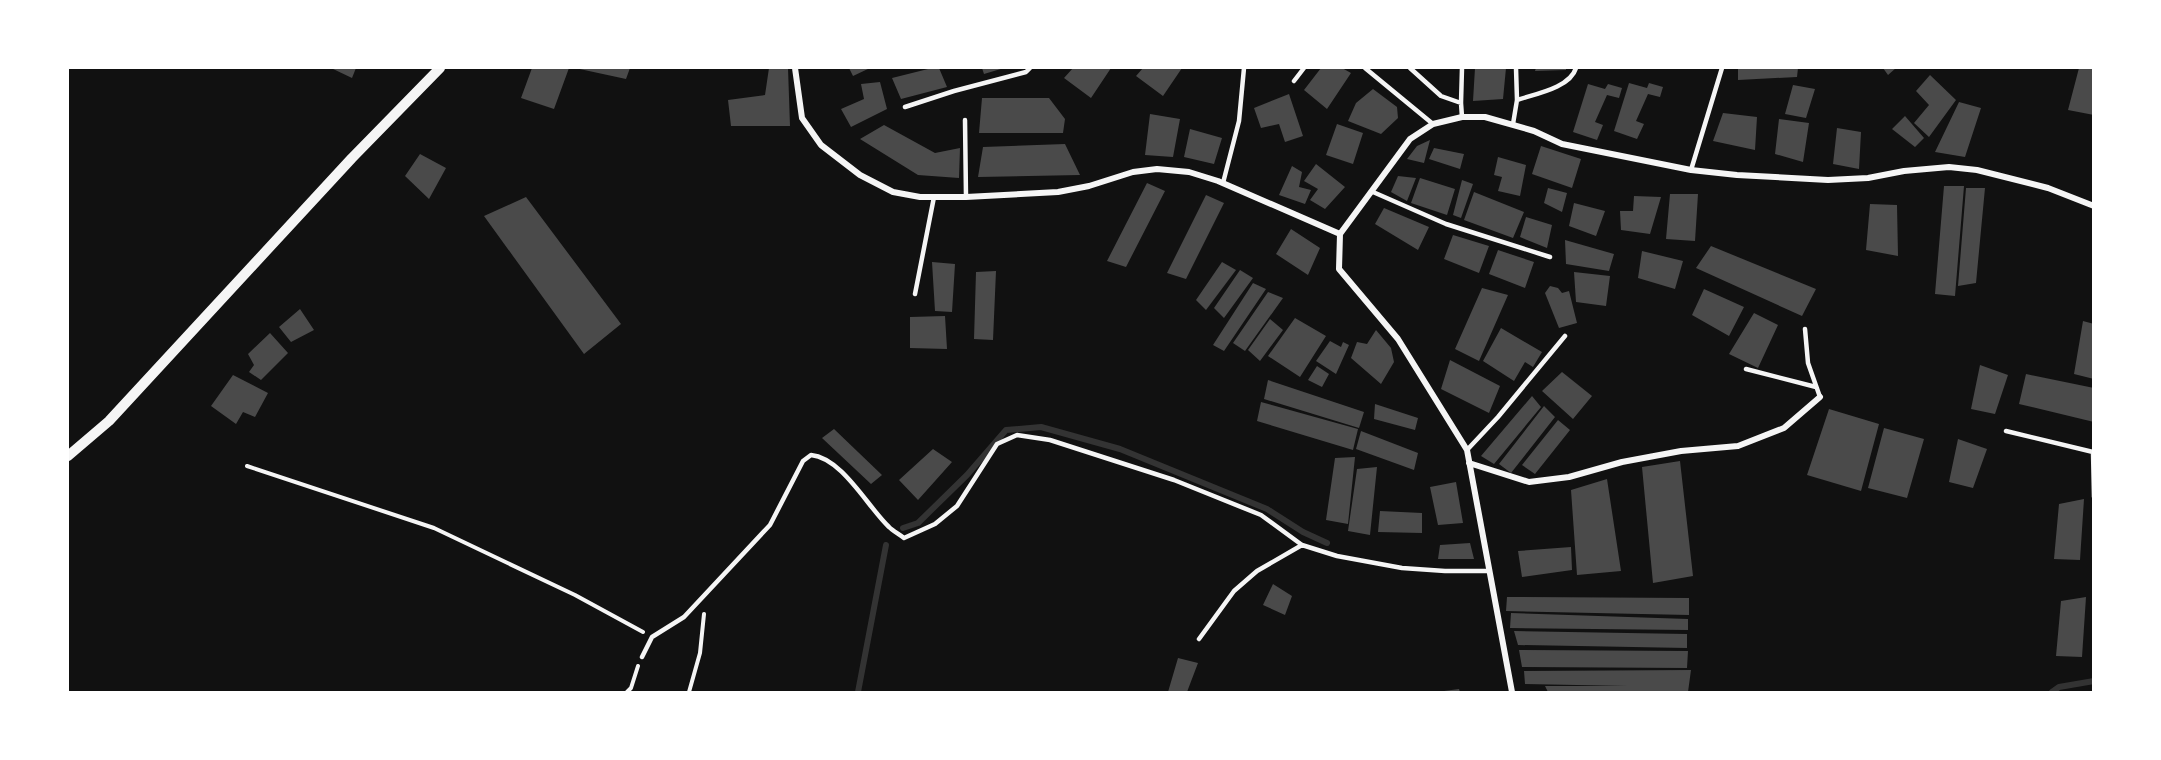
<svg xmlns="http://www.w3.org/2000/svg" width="2161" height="760" font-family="Commissioner,sans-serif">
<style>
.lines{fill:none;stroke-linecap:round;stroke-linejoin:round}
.stream{stroke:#333;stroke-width:6}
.building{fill:#4a4a4a}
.path{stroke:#f5f5f5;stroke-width:4}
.service{stroke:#f5f5f5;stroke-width:4.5}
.minor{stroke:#f5f5f5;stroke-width:6}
.tertiary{stroke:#f5f5f5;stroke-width:10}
</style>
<rect width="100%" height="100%" fill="#111"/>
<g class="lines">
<path class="stream" d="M903,528L918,523L967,475L1006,430L1041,427L1120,449L1267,509L1303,532L1327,543
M858,692L886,545
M2052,692L2059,687L2094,681"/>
</g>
<path class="building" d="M331,68H356L352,78Z
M532,68H569L554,109L521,98Z
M575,68H630L626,79Z
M769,68H788L790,126H731L728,100L765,95Z
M849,68H870L853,76Z
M932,68H939L947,87L901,99L892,78Z
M982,68H1004L984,74Z
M1073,68H1111L1091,98L1064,78Z
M1143,68H1182L1163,96L1136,76Z
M1321,68H1342L1351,73L1327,109L1304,90Z
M1475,68H1506L1503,99L1473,101Z
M1536,68H1566V70L1535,71Z
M1738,68H1798L1797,77L1738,80Z
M1883,68H1896L1888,75Z
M2079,68H2094V115L2068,110Z
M1930,75L1956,100L1929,137L1914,123L1929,105L1916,91Z
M880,82L887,109L851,127L841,109L864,99L861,84Z
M1629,83L1647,88L1649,83L1663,87L1660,97L1648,94L1636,121L1644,124L1637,139L1614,131Z
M1588,84L1605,89L1608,84L1622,88L1619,98L1607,95L1595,122L1603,125L1597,140L1573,132Z
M1793,85L1815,89L1806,118L1785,114Z
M1373,89L1397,107L1398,118L1381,134L1348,121L1356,103Z
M1289,94L1303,136L1285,142L1279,124L1261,128L1254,108Z
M982,98H1049L1065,119L1063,133H979Z
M1959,102L1981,108L1965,157L1935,152Z
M1723,113L1757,117L1755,150L1713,141Z
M1150,114L1180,119L1173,157L1145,155Z
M1905,116L1924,138L1915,147L1892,129Z
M1779,119L1809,123L1803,162L1775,154Z
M1337,124L1363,133L1353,164L1326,155Z
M884,125L935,153L960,148L959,178L918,175L860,139Z
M1837,128L1861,132L1859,169L1833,164Z
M1190,129L1222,138L1214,164L1184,157Z
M1430,140L1424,163L1407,159L1417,146Z
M1065,144L1080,175L978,177L983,147Z
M1541,146L1581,159L1572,188L1532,174Z
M1434,148L1464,154L1460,169L1429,159Z
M420,154L446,168L429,199L405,176Z
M1498,157L1526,165L1520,196L1498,191L1502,177L1494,175Z
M1316,164L1345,187L1325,209L1310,200L1318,189L1304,181Z
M1292,166L1302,172L1299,187L1311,190L1305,204L1279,195Z
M1398,176L1416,178L1407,201L1391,192Z
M1420,178L1455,189L1447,215L1411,203Z
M1462,180L1473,184L1461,218L1453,215Z
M1147,183L1165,191L1126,267L1107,261Z
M1944,186H1964L1955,296L1935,294Z
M1548,188L1567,193L1562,212L1544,203Z
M1966,188H1985L1976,283L1958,286Z
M1474,192L1524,212L1513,238L1464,220Z
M1670,194H1698L1695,241L1666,239Z
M1206,195L1224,203L1186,279L1167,273Z
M1634,196L1661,197L1650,234L1621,230L1620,211H1633Z
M526,197L621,324L584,354L484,216Z
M1574,203L1605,211L1596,236L1569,226Z
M1870,204L1897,205L1898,256L1866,250Z
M1384,208L1429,227L1418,250L1375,224Z
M1526,217L1552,225L1547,248L1520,237Z
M1291,229L1320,248L1308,275L1276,254Z
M1453,235L1489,246L1479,273L1444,259Z
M1565,240L1614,254L1609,271L1566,264Z
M1711,246L1816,289L1802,316L1696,268Z
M1498,250L1534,262L1525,288L1489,274Z
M1642,251L1683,261L1675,289L1638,278Z
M932,262L955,264L952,312L935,311Z
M1222,262L1236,270L1206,310L1196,300Z
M1240,270L1253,278L1224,318L1214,308Z
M996,271L993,340L974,339L976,272Z
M1574,272L1610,276L1606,306L1576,302Z
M1253,283L1266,289L1224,351L1213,345Z
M1550,286L1558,288L1562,293L1569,291L1577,323L1559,328L1545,293Z
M1482,288L1508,295L1479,361L1455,349Z
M1704,289L1744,307L1729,336L1692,315Z
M1268,292L1283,298L1245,351L1233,343Z
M300,309L314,330L291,342L279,327Z
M1754,313L1778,325L1758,368L1729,354Z
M945,316L947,349L910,348V317Z
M1295,318L1326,336L1300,377L1268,356Z
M1270,319L1283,330L1260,361L1248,350Z
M2083,321L2094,324V379L2074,374Z
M1501,328L1542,352L1533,367L1525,362L1514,381L1483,361Z
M1376,330L1391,348L1394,362L1381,384L1351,358L1357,342L1367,344Z
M270,333L288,353L261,380L249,372L254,365L248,354Z
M1330,341L1341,347L1343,342L1349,345L1336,374L1316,361Z
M1450,360L1500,386L1489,413L1441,389Z
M1980,365L2008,375L1995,414L1971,409Z
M1317,366L1329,374L1322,387L1308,380Z
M1562,372L1592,396L1573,419L1542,391Z
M2026,374L2094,388V422L2019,404Z
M233,375L268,393L255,417L243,412L236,424L211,406Z
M1268,380L1364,412L1359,428L1264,399Z
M1532,396L1541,407L1494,464L1481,456Z
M1261,402L1358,429L1353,450L1257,421Z
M1375,404L1418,418L1415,430L1374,419Z
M1544,406L1555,417L1511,473L1499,464Z
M1829,409L1879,424L1861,491L1807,475Z
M1558,420L1570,430L1535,474L1522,465Z
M1884,428L1924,439L1907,498L1868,488Z
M834,429L882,475L871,484L822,438Z
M1361,431L1418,453L1414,470L1356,449Z
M1958,439L1987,449L1973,488L1949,482Z
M933,449L952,462L918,500L899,480Z
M1355,457L1348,524L1326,520L1335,458Z
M1680,461L1693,576L1653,583L1642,467Z
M1377,467L1370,535L1348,531L1357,469Z
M1607,479L1621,571L1577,575L1571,490Z
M1456,482L1463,523L1438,525L1430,487Z
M2084,499L2080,560L2054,559L2059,504Z
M1380,511L1422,513V533L1378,532Z
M1470,543L1474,559H1438L1440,545Z
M1571,547L1572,570L1522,577L1518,551Z
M1273,584L1292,596L1285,615L1263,605Z
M1507,597L1689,598V615L1506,611Z
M2086,597L2082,657L2056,656L2061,601Z
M1511,613L1688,619V630L1510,628Z
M1514,631L1687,634V648L1518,645Z
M1519,650L1688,651L1687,668L1522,667Z
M1178,658L1198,663L1187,692H1168Z
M1691,670L1688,692H1548L1545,686H1627L1525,684L1524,671Z
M1459,689L1460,692H1445L1444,691Z"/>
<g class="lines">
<path class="path" d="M247,466L434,528L575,595L643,632
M627,692L631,688L638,666
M689,692L700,653L704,614"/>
<path class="service" d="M1365,68L1433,124
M1410,68L1441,96L1461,103
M1294,81L1304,68
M1517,100C1535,94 1570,88 1576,68
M905,107L954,91L1026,72L1030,68
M1462,117L1461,103L1462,68
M965,120L966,197
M1513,124L1517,100L1516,68
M1691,170L1722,68
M1223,183L1239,121L1244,68
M1373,192L1446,224L1550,257
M915,294L934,197
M1805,329L1808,363L1820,397
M1746,369L1816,387
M2006,431L2093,452L2094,497
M1467,450L1498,417L1565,336
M1199,639L1234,591L1257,571L1302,545
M642,657L652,637L684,617L770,525L803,461L811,455C842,458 867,506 889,527C893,531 899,534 904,538L935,524L957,506L997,444L1017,435L1050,440L1174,480L1261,515L1302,545L1337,556L1402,568L1445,571H1489"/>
<path class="minor" d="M795,68L802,118L821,145L860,175L893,192L920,197H966L1058,192L1089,186L1133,172L1157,169L1189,172L1218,181L1340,234
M1340,234L1410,139L1433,124L1462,117H1485L1534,131L1562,144L1691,170L1737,175L1828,180L1868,178L1904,171L1949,167L1977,170L2048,188L2094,206
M1340,234L1339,269L1398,339L1467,450L1512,692
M1469,463L1529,482L1569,477L1622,462L1681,451L1738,446L1784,428L1820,397"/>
<path class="tertiary" d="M68,456L109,421L352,158L440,68"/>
</g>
<rect width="2161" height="760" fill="none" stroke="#ffffff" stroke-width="138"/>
</svg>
